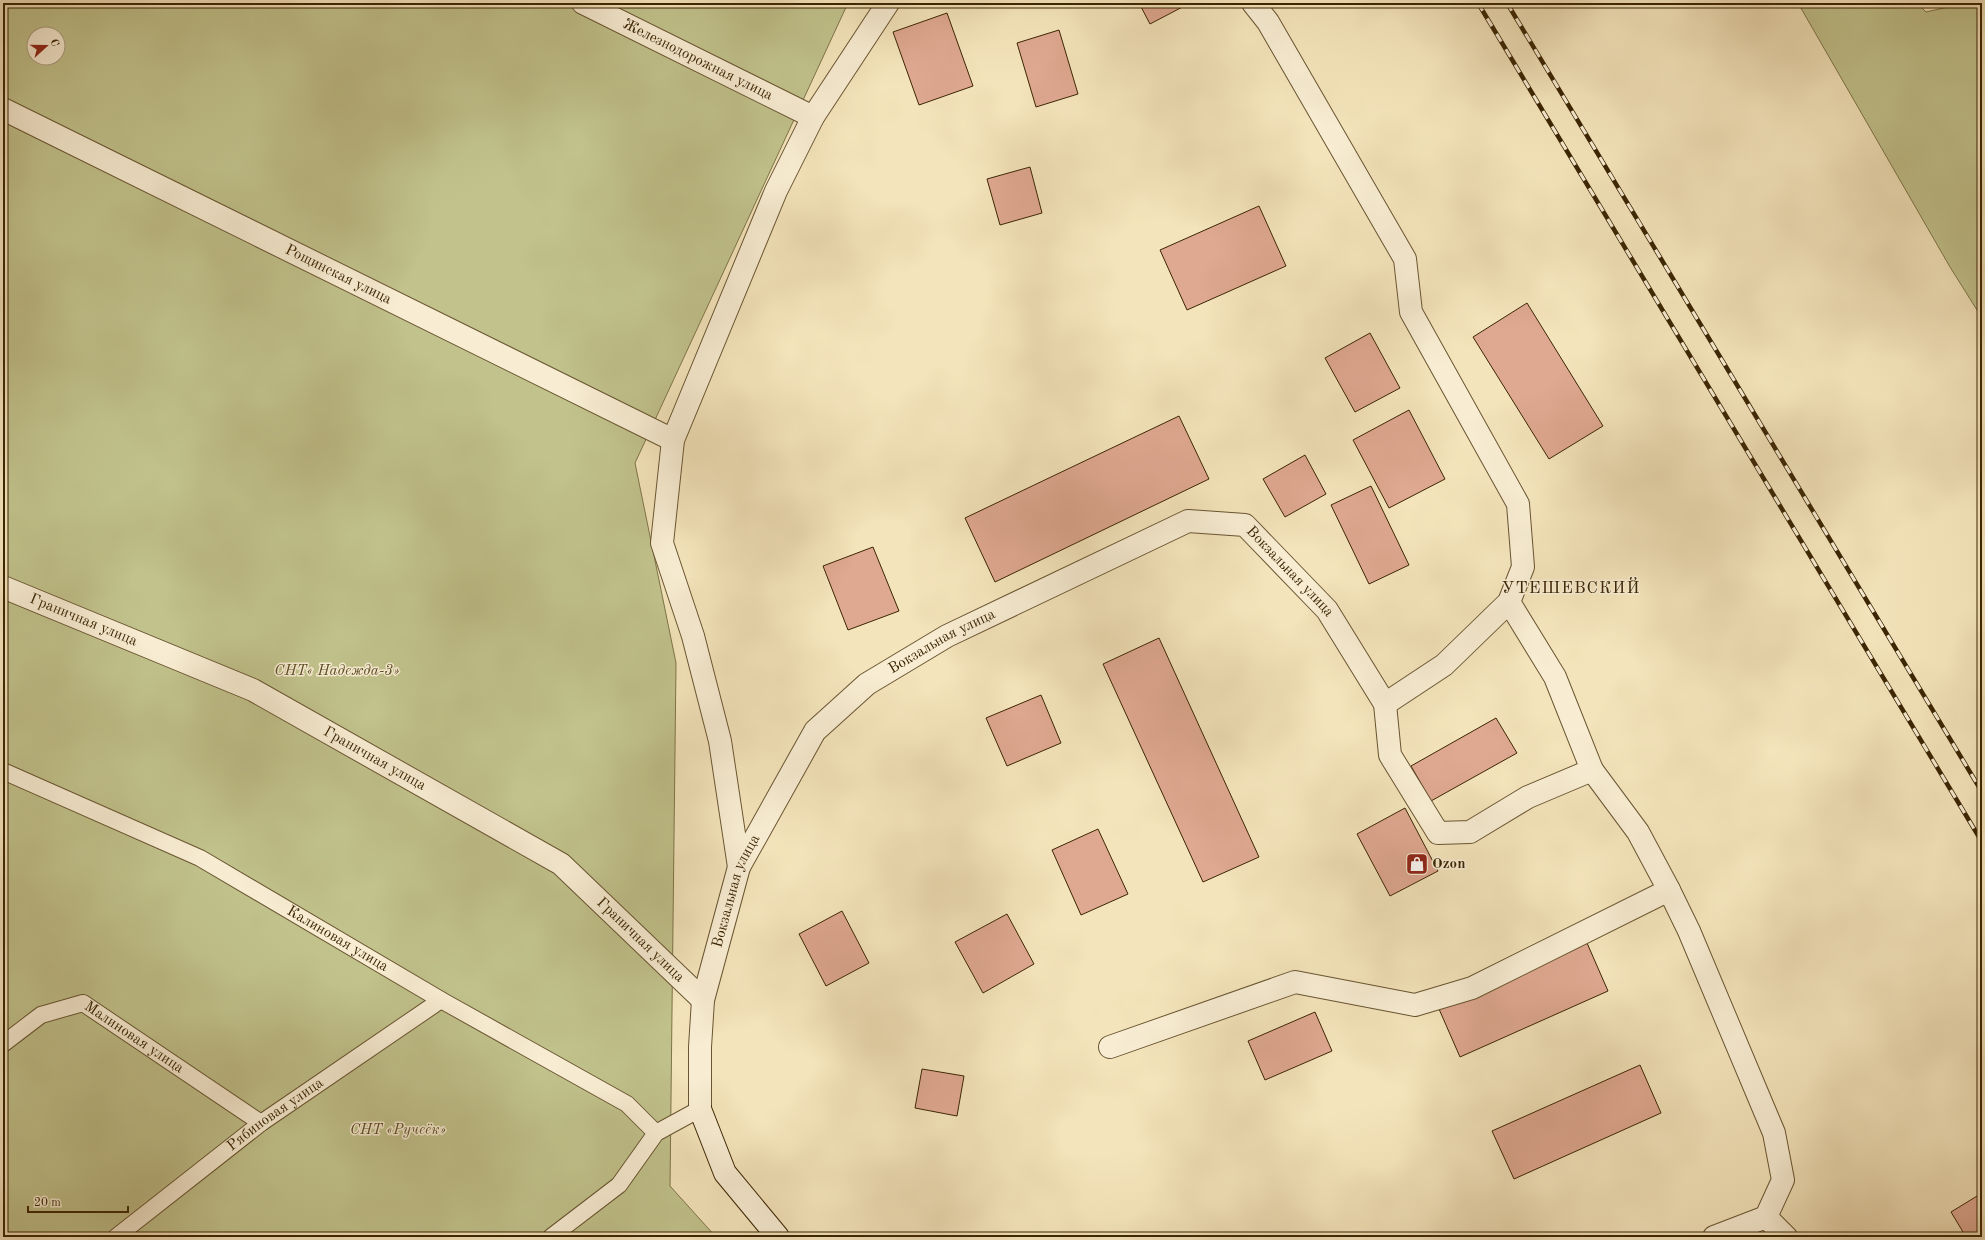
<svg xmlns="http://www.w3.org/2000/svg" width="1985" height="1240" font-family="'Old Standard TT',serif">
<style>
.green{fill:#c1c28c;stroke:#7e7448;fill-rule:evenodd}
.building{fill:#dfa891;stroke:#3b2503}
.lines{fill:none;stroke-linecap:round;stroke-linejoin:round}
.lane-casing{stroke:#695531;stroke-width:18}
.street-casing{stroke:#695531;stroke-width:24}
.secondary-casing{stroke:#3b2503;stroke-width:24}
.lane{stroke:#f8edd3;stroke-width:16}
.street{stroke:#f8edd3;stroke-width:22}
.secondary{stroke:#f8edd3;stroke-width:22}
.rail-casing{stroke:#3b2503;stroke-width:4.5}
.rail{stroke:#f8edd3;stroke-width:3;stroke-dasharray:9;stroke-linecap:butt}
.labels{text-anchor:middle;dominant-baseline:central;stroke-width:3;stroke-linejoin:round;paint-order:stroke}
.street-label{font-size:15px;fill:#3b2503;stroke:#f8edd3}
.park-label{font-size:15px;font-style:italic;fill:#5c4c25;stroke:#f8edd3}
.poi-label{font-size:15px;font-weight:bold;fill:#3b2503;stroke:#f8edd3;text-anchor:start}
.quarter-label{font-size:17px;letter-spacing:1px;fill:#3b2503;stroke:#f8edd3}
</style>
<rect width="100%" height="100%" fill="#f4e4bb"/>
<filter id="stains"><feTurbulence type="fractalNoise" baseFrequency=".005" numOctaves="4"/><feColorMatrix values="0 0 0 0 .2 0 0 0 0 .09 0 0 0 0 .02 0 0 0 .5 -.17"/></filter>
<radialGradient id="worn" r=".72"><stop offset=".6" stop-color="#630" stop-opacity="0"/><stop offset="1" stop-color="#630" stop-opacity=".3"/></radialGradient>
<path class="green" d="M3,3H848L635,463L676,663L670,1186L716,1237H3ZM34,34H58V58H34Z
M1798,3H1917L1926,12L1966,3H1982V318L1950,267Z"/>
<path class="building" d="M1139,3H1190L1150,24Z
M947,13L973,86L919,105L893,32Z
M1059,30L1078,94L1036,107L1017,43Z
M1030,167L1042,213L1000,225L987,179Z
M1259,206L1286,266L1187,310L1160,250Z
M1527,303L1603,426L1549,459L1473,337Z
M1370,333L1400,388L1355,412L1325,358Z
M1409,410L1445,479L1389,508L1353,440Z
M1179,416L1209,479L995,582L965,518Z
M1305,455L1326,494L1285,517L1263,479Z
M1371,486L1409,565L1369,584L1331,505Z
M873,547L899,611L848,630L823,566Z
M1159,638L1259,857L1203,882L1103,664Z
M1041,695L1061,743L1007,766L986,718Z
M1496,718L1517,753L1431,801L1411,766Z
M1405,808L1438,871L1390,896L1357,834Z
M1098,829L1128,894L1081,915L1052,850Z
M842,911L869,963L826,986L799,934Z
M1007,914L1034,964L983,993L955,942Z
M1587,943L1608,991L1460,1057L1439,1009Z
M1315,1012L1332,1051L1265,1080L1248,1041Z
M1640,1065L1661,1113L1514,1179L1492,1131Z
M922,1069L964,1076L957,1116L915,1108Z
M1982,1193V1237H1966L1951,1212Z"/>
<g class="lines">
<g class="lane-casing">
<g id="lane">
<path id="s1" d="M3,771L200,858L441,1000L627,1104L656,1133"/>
<path id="s2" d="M3,1044L41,1015L83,1003L261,1123"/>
<path id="s3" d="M116,1237L261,1123L441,1000"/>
<path d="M551,1237L619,1185L656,1133L700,1109"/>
</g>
</g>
<g class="street-casing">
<g id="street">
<path id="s4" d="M583,3L813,117"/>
<path d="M1253,3L1268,22L1405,259L1411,312L1518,504L1523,567L1509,602L1444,665L1385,704"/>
<path id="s5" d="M3,109L673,440"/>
<path id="s6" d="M3,587L253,690L561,864L703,1000"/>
<path d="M1509,602L1555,677L1592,770"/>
<path d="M739,867L720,741L693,636L662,543L673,440L776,191L813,117L888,3"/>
<path d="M1110,1047L1295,982L1415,1005L1472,988L1669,890"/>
<path id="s7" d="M700,1109V1047L703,1000L739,867L815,731L867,684L947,636L1188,521L1245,525L1327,610L1385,704L1390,755L1438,833L1470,832L1528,797L1592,770L1638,832L1669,890L1689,931L1774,1133L1783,1180L1766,1217L1714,1237"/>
<path d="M1766,1217L1786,1237"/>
</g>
</g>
<g class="secondary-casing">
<path id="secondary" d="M700,1109L725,1173L778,1237"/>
</g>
<use href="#lane" class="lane"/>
<use href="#street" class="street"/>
<use href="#secondary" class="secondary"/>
<g class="rail-casing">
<path id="rail" d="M1478,3L1982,842
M1507,3L1982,792"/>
</g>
<use href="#rail" class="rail"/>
</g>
<defs>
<g id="shop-square" transform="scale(1.15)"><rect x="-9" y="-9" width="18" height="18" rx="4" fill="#8f2418" stroke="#f8edd3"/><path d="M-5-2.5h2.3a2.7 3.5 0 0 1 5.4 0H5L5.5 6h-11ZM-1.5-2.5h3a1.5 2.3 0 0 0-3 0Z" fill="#fff"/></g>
</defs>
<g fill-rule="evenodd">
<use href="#shop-square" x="1417" y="864"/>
</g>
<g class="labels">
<g class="street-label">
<text stroke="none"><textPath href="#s4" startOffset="128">Железнодорожная улица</textPath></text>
<text stroke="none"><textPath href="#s5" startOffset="374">Рощинская улица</textPath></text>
<text stroke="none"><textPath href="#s7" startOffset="955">Вокзальная улица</textPath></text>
<text stroke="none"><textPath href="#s6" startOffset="87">Граничная улица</textPath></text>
<text stroke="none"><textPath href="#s7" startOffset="559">Вокзальная улица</textPath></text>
<text stroke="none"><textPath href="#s6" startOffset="410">Граничная улица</textPath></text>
<text stroke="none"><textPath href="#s7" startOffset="223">Вокзальная улица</textPath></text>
<text stroke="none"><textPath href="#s1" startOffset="375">Калиновая улица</textPath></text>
<text stroke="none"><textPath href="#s6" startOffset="734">Граничная улица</textPath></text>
<text stroke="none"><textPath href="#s2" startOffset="153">Малиновая улица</textPath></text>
<text stroke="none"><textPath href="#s3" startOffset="201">Рябиновая улица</textPath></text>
</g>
<g class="park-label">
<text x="337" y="671">СНТ« Надежда-3»</text>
<text x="398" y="1130">СНТ «Ручеёк»</text>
</g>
<g class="poi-label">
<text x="1432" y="864">Ozon</text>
</g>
<g class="quarter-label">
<text x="1571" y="588">УТЕШЕВСКИЙ</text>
</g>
</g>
<rect width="1985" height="1240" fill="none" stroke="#f4e4bb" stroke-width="16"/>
<rect x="4" y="4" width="1977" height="1232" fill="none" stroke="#3b2503" stroke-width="2"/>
<rect x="8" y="8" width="1969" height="1224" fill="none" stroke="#3b2503"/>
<g transform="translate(46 46) rotate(69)"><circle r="19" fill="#f8edd3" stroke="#ac9d80"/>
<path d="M0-3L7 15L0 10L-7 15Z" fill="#8f2418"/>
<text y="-6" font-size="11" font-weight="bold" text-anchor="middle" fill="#3b2503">С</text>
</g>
<path d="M28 1206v6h100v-6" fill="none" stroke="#3b2503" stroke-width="2"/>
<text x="34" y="1206" font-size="12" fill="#3b2503" stroke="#f8edd3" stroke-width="3" paint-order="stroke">20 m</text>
<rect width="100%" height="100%" filter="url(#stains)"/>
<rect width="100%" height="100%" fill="url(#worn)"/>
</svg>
